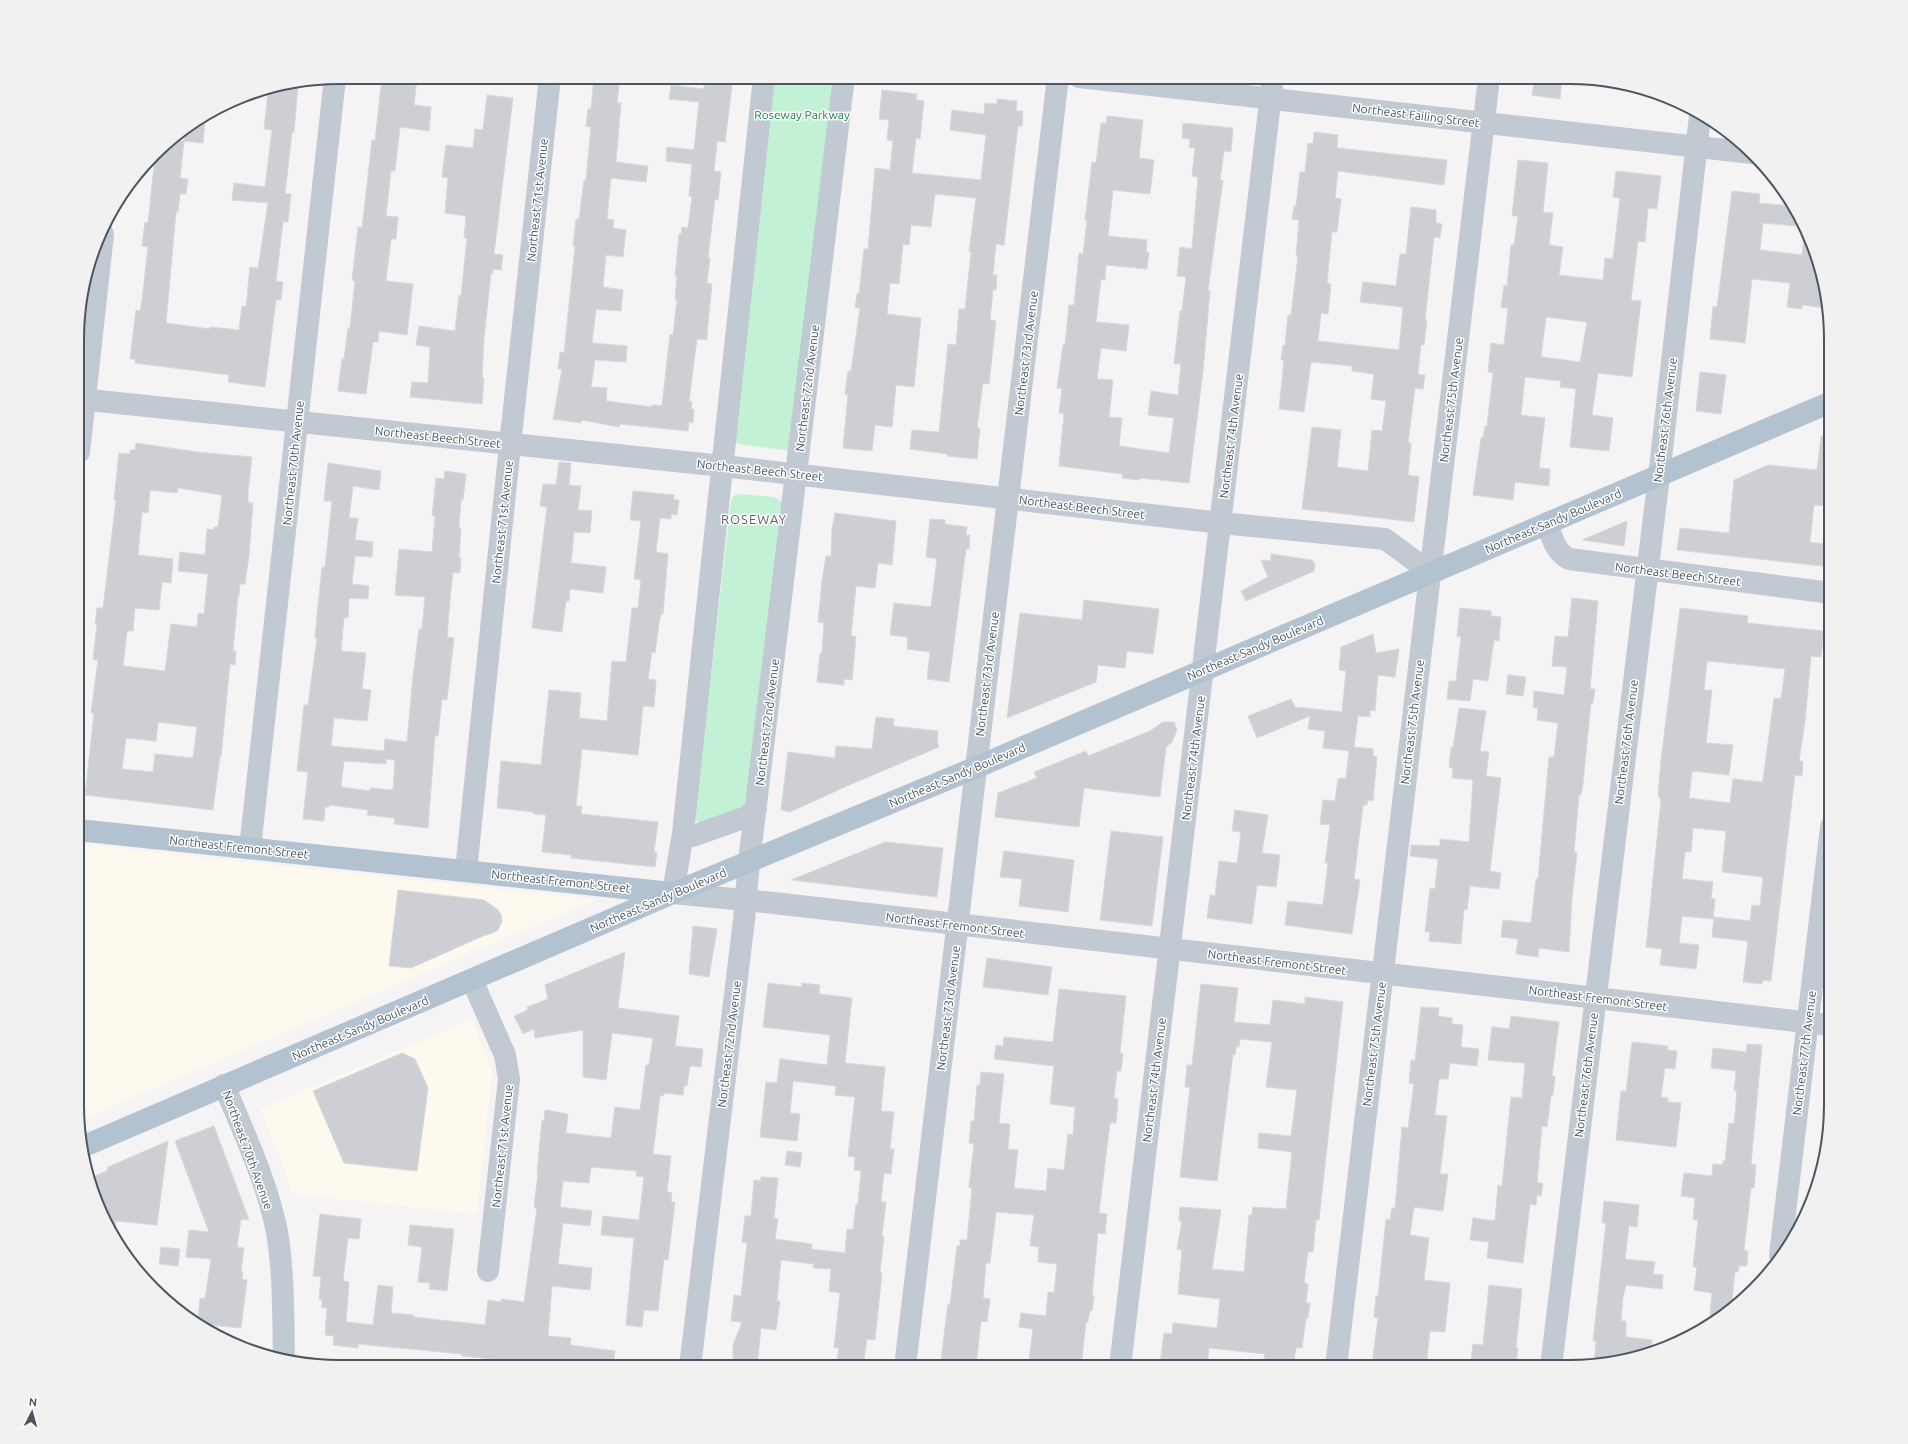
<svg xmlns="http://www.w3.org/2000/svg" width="1908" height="1444" font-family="Ubuntu,sans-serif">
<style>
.commercial{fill:#fdf9ef}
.green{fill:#c3f1d5}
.building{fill:#cdcfd5;stroke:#d7d9de;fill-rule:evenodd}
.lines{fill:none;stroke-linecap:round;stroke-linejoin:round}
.minor{stroke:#c1cad2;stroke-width:22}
.major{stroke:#b3c2d1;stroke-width:22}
.labels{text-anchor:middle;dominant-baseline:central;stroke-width:3;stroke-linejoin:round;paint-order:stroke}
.park-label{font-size:12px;fill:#17864f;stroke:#fff}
.street-label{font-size:12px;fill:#4a5661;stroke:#fff}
.neighbourhood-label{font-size:13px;letter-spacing:1px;fill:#5f6368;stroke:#fff}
.rim{fill:none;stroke:#4a5661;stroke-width:2}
</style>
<rect width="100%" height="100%" fill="#f5f3f3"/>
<path class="commercial" d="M78,844L594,899L595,900L78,1121Z
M472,1019L492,1073L477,1214L292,1194L282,1162L260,1109Z"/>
<path class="green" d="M772,77H837L788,450H785L744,445L735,442Z
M739,494L774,497L783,502L745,806L700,825L696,820L695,815L731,501L733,496Z"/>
<path class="building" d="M382,77H417L414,105L431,107L429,131L400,127L395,171H391L386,216L398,217L396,239H391L386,281L413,284L407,335L379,331L378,342H373L366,394L338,391L342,359H344L348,328H350L355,281L352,280L358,227L362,228L372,140L375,141Z
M594,77H620L617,103H621L616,162L648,166L646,182L611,178L607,219L614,220L613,228L626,230L623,257L606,255L603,287L623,290L621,311L596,309L592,343L627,346L626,362L595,360L591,387L607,388L606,401L652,407V405L662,406L670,334L673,335L677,299H675L677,277L675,276L679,234L681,235L682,227L688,228L692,197L689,196L692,164L666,161L667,147L694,150L699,102L669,99L671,85L704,89L705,77H733L725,142L717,141V143L714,171L721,172L718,200L715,199L708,258H710L707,283L712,284L708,324L707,340L697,339L689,401L692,402L691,409H694L693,423L689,422L688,431L620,424L619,427L582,420L581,423L553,419L562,369H558L560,352L564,353L575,246H573L576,219H579L584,180H586L591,127L586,126L588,109H591Z
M1535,78H1562L1560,99L1532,95Z
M298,84L294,133L292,132L285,194H291L288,222H283L276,281L283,282L281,300H276L265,387L228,382L229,375L135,363V359H130L136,310L140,311L142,300L148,247L142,246L145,222L148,223L155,156L170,140L184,141L180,178L188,179L186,194H180L178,212H176L166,323L210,329V327L239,330L242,306L246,307L250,267L258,268L268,203L232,200L234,183L265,187L272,130L264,129L268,92L269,89Z
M882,90L917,94L916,100L924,101L920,139L916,138L912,173L981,180L986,135L950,130L952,110L984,114L985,103L997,104V99L1017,101L1016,111H1023L1022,126H1018L1004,245L996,244L993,275H997L996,290H993L990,320L996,321L989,384L983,383L977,428H980L977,459L947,456V454L910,449L912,430L939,432L948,344L956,345L959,309H965L971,252H969L976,198L935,194L931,227L911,225L909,245L903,244L899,284L890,283L887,314L921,318L914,387L896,385L892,427L875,425L872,451L843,448L847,405L848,395L845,394L848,371H851L860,308H855L857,294H859L864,249H868L875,168L890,170L893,141L887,140L889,120L879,119Z
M487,95L513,98L494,254L503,255L501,270L493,269V274L491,273L484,338L482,377L484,378L482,404L410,397L412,382L428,383L430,347L416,345L419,326L455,331L459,295L461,296L467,238H464L466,216L445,213L448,178L442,177L446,145L473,148L475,129L483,130Z
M1107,116L1143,120L1139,158L1154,160L1150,194L1113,190L1108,236L1147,240L1146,252H1149L1147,269L1106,265L1105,280L1101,279L1096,322L1129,325L1126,351L1101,348L1097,379L1113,380L1109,417L1122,418L1119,446L1169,453L1174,418L1148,415L1151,391L1178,395L1181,364H1174L1180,311H1182L1186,277L1177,276L1180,247L1192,249L1198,177L1192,176L1195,148L1189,147L1190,139L1182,138L1183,123L1233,128L1231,152L1224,151L1220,180H1223L1208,291H1210L1203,371L1189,483L1140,478L1139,480L1122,478L1123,474L1059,466L1064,414L1059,413L1062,389L1057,388L1063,345H1065L1069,305H1074L1079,253L1083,254L1087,220H1085L1092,162L1096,163L1101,123L1106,124Z
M205,119L203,143L184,141L185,131Z
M1314,132L1338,135L1337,148L1447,160L1444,185L1338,171L1335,198L1341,199L1337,232H1332L1327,283L1331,284L1328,314L1321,313L1318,341L1399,350L1403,307L1360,302L1363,282L1396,286L1400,254H1406L1411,207L1436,210V223L1442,224L1440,238L1434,237L1425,320H1427L1424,345H1421L1418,374L1425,375L1423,389L1415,388L1408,443H1411L1408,475L1419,477L1414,522L1302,509L1312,427L1341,430L1337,467L1368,471L1372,430L1382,431L1386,401L1371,399L1374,374L1352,371V366L1311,362L1304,412L1279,409L1284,360H1281L1283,345H1285L1288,315H1291L1298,256H1296L1299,220L1292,219L1294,206H1296L1300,172H1305L1308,143L1313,144Z
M1518,160L1548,163L1543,212L1553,213L1549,245L1563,247L1559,275L1603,280L1605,258L1613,259L1620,198L1613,197L1616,171L1661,176L1657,209L1648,208L1645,242L1638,241L1631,300L1641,301L1632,377L1598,373L1592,415L1613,418L1609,451L1570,447L1576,389L1560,387L1561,381L1525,377L1521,415L1545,418L1539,468L1550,469L1549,486L1515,482L1513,500L1473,495L1481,438H1483L1485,426H1487L1493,373L1488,372L1491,343L1504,345L1508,308L1501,307L1504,285L1507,286L1511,245H1514L1518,216H1512ZM1546,317L1587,322L1580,362L1541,357Z
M1732,191L1760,194L1759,203L1793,206L1798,213L1796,226L1763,223L1760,250L1802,255L1805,227L1822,272L1827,308L1802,305V309L1787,307L1790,283L1752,279L1745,343L1710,339L1713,306L1717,307Z
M1700,372L1726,375L1721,414L1696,411Z
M1821,436L1831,437V506L1814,505L1810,542L1831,545V567L1677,550L1680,528L1729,533L1734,480L1768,465L1817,470Z
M136,443L197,452L252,457L248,493V503H253L249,555L245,584H240L239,596L238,595L233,651H236L235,665L230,664L221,757H220L213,810L85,795L94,713H91L98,660H93L97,624H95L97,608H103L116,500H114L119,453L130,454V450H135ZM178,488L222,495L218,527H214V530L207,529L205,555L180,552L178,571L208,574L204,614L198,613L197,627L171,624L165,671L123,666L127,631H133L135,608L159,610L162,582L171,583L173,559L138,555L142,512L148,513L150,490L177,493ZM158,722L197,727L193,758L155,754L153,772L122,769L126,738L156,741Z
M559,462L571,463L569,485L581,486L578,510L592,511L590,533L574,532L571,563L606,567L603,593L570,589L569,601H566L562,632L532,628L547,507L540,506L543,484L556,485Z
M328,463L381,471L379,490L353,486L349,518H358L355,540L373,542L372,557L355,556L352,584L369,586L368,599L349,598L348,618H344L341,651L366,653L362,689L371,690L367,721L334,718L331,746L384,751L385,739L407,742L413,676L419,629H422L425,597L395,595L399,549L432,552L435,516H432L436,478L444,479L445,471L466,474L463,500H461L459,528H461L459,558H461L460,573L453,572L450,600L447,637L454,638L447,700L442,699L438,736H435L428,828L394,824L395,818L367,815L368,810L329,805V807H325L324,821L303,819L308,772L297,771L304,705H308L317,638H315L317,615L322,567H325L332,501H324ZM386,759L395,760L393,790L370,788V791L341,787L344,761L386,764Z
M633,491L674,495V500H679L677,515L671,514V519L660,518L656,552L668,554L663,614H661L659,624L655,653L652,652L648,679L656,680L654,707L643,706L638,755L582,749L576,806H582L581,814L658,822L654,852H657L655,867L571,858V855L542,852L546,815L534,814V812L497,808L501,761L541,765L549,690L581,693L579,718L607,721L612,661L626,662L632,608H638L641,580L634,579L641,521L630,520Z
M835,513L896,521L892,565L878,563L875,588L856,586L851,636L856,637L852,680L844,679V685L817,682L820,653L822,654L824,623L818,622L822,581L826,556H831L832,529Z
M930,519L945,520V524L967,527L966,535H970L969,549H966L949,682L927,679L930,652L907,649L908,637L890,635L894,603L931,607L937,559L926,557Z
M1627,521L1624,546L1582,540Z
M1271,554L1312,560L1315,564L1314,571L1246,601L1241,591L1268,577L1261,560L1271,561Z
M1572,598L1598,601L1590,689H1595L1593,703H1591L1583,784L1581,795H1579L1574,852L1577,853L1572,898L1569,952L1539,948L1538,957L1516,954L1518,939L1501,937L1503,920L1531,923L1536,879H1538L1549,757H1554L1558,723L1537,720L1538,708H1533L1534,691L1564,695L1567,667L1552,666L1555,636L1568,637Z
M1084,600L1159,609L1153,654L1127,651L1125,668L1098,665L1096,682L1007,718L1020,613L1082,620Z
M1460,608L1491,611V616L1501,617L1499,641L1494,640L1488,681L1473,679L1470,701L1447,699L1449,681H1456L1461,637L1457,636Z
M1680,608L1748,616L1747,623L1824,631L1821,657L1811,656L1805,721L1799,761H1803L1802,776L1795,775L1771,981L1763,980L1762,984L1743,982L1748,941L1712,937L1714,917L1750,921L1752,905L1760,906L1763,877L1722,872L1726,831L1693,828L1691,852H1685L1682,879L1713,882L1711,899H1715L1713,919L1682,916L1679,943L1699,945L1696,969L1660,965L1662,949L1646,947L1661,800L1658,795L1661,760ZM1707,661L1785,669L1781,699L1774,698L1763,780L1762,782L1733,779L1730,803L1689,798L1692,771L1729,775L1733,745L1706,743L1712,690H1704Z
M1373,634L1376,653L1399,649L1395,677L1378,675L1375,711L1370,710V717L1358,716L1354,747L1373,749V756L1377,757L1373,801L1368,800L1367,805H1363L1354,879L1360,880L1352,934L1285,925L1288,901L1323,905L1328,863H1325L1330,825L1320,824L1323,800L1335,801L1338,779L1346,778L1349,751L1323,748L1325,731L1308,729L1310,716L1257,738L1248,716L1291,699L1295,707L1342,712L1346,671L1339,670L1341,647Z
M1508,675L1526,677L1523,696L1506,694Z
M1459,708L1486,711L1480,751L1489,752L1486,776L1501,778L1490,871L1501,873L1499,889L1470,886L1467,910L1464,909L1461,944L1429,941L1430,932H1425L1430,888L1435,889L1438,859L1410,856L1411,845L1440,846V839L1469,842L1473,780L1452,778L1453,768L1449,767L1451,747L1453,748Z
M876,717L894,719L893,726L938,731L937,741L939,747L847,786L790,812L781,810L788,752L835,758L836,746L872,749Z
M1163,722H1174L1177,730L1172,742L1166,747L1160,797L1084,788L1079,827L995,817L998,793L1037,778L1034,772L1086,751L1088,756L1150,731Z
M1235,810L1268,815L1262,853L1280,855L1276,887L1257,885L1252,924L1207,918L1210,895L1215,896L1219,861L1237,863L1241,832L1232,831Z
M1111,831L1163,837L1152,926L1100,920Z
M885,842L943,848L937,897L791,880Z
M1004,851L1074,860L1068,912L1019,906L1022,879L1000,877Z
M398,890L484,900L497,909L501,914L502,921L498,930L493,933L483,936L411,968L389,966Z
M693,926L717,929L709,977L689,974Z
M625,952L618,1008L679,1016L675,1046L703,1049L701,1067L690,1066L687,1086H684L683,1095L664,1093L663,1096H660L653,1154L671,1156L667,1192L672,1193L671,1202H675L668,1260L664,1259L658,1311L644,1310L642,1327L626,1325L634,1238L601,1235L603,1216L639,1220L644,1177L636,1176L637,1171L591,1167L589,1183L563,1181L560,1207L592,1211L590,1226L563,1223L558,1264L592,1268L590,1290L552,1286L548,1336L571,1338L570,1345L615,1351L613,1367H500L501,1360L462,1356V1354L358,1344V1348L333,1345L334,1336L325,1335L327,1308H322V1300L319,1299L321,1277L313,1276L320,1214L361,1219L359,1239L348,1238L343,1281L349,1282L346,1322L373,1325L378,1285L393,1287L391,1313L414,1315V1317L485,1325L488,1300L501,1302V1299L524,1302L537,1208L534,1207L538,1173H537L542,1120L544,1121L545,1110L568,1114L566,1133L611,1138L615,1107L640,1110L646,1065H649L653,1038L612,1033L606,1080L583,1077V1030L535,1038L534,1029L523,1034L514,1016L528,1010L527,1007L548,999L545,985Z
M987,958L1052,967L1048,995L983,987Z
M768,983L802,987V983L820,985L819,994L852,998L845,1063L885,1067L881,1111L894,1112L890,1149H894L891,1174L884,1173L881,1202H886L882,1236L884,1237L880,1273H882L875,1340L867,1339L863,1367H836L839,1348H834L840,1293L829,1291L831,1269L813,1268L814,1264L781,1260L777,1301H780L776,1330L761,1328L757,1367H733V1345L742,1322L731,1321L734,1295L741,1296L747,1243L742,1242L745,1216H751L754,1180L761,1181V1177L778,1178L774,1218L778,1219L775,1239L812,1244L811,1249L845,1253L847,1229L853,1230L856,1204H858L861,1171L854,1170L855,1157L848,1156L855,1097L835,1095L836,1086L793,1081L790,1113L800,1114L797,1141L760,1137L766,1082L777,1083L780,1059L827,1065L830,1035L763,1027Z
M1201,984L1238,988L1234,1022L1270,1025L1273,1000L1305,1004V997L1343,1002L1319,1220H1316L1313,1252H1308L1304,1283L1308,1284L1306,1303H1310L1308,1318H1306L1302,1348H1296L1293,1367H1263L1265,1354L1209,1348L1207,1367L1160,1364L1164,1333L1172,1334L1173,1323L1217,1328L1220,1299L1178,1294L1182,1250L1177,1249L1182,1221H1179L1180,1207L1221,1210L1212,1269L1244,1272L1249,1215H1252L1253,1207L1286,1209L1292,1152L1258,1148L1259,1133L1291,1136L1297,1090L1266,1087L1272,1042L1240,1039L1239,1047H1236L1235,1055L1233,1054L1217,1181L1180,1177L1190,1087H1185L1187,1065H1192Z
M1059,989L1126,996L1120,1053L1123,1054L1121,1071H1117L1114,1098L1118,1099L1116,1123H1110L1099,1213L1107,1214L1105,1234L1098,1233L1092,1296H1094L1092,1311L1090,1310L1088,1322H1086L1081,1367H1028L1033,1329L1019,1327L1021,1313L1046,1316L1048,1292L1054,1293L1057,1264L1038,1262L1039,1247L1030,1246L1034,1215L996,1212L990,1263H986L983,1298L990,1299L987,1322L981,1321L976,1367H940L948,1304H950L957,1246H960V1240H967L972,1188L969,1187L974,1144L969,1143L971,1121H974L977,1085H980L981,1072L1004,1074L999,1123L1010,1124L1008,1149L1018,1150L1014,1188L1046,1191L1048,1168L1064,1170L1068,1134L1073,1135L1075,1107L1050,1104L1054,1066L994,1059L996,1045L1003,1046L1004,1037L1053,1042Z
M1421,1007L1439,1008L1438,1016L1452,1018V1024L1463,1025L1461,1047L1479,1049L1477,1066L1450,1063L1448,1079H1439L1435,1115L1447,1116L1440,1174H1448L1443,1211L1414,1207L1410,1235L1429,1238L1424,1280L1450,1283L1445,1332L1430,1331L1426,1367H1386L1372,1365L1378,1318L1374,1317L1376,1296H1378L1386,1219L1390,1220L1392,1208H1395L1402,1127L1408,1128L1414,1084L1409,1083L1411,1060L1415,1061Z
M1511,1016L1559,1022L1552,1076H1555L1553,1095H1551L1547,1127L1542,1126L1537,1182L1543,1184L1541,1196L1537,1195L1536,1205L1530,1204L1523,1263L1487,1258L1489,1242L1470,1240L1473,1218L1495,1221L1498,1185L1502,1186L1511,1097L1522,1098L1525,1063L1488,1060L1492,1027L1509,1029Z
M1632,1042L1668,1046L1667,1050L1677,1051L1675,1069L1665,1068L1661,1097L1668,1098V1102L1681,1103L1676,1147L1616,1140L1621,1091L1626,1092Z
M1747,1044L1762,1045L1751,1164L1756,1165L1754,1188H1751L1744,1250L1748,1251L1747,1266H1739L1738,1272H1735L1731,1310L1709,1325L1712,1293L1694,1290L1697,1267H1693L1698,1220L1693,1219L1695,1198L1681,1196L1684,1173L1712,1176L1713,1164L1723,1165V1161H1725L1729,1123L1734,1124L1737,1091H1734L1736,1071L1711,1068L1713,1048L1746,1052Z
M402,1053L415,1059L428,1088L417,1171L344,1163L313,1091Z
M214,1126L249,1220L241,1219L237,1247L244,1248L241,1272H243L242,1279L247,1280L241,1328L201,1324L198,1322L200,1298L205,1299L211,1259L186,1257L189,1230L209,1232L175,1141Z
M168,1141L157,1225L116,1221L114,1237L104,1221L88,1179L107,1171L108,1167Z
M787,1151L802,1153L800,1167L785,1165Z
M1604,1201L1639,1205L1637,1227L1629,1226L1625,1259L1655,1262L1653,1274L1663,1275L1662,1289L1626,1285L1623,1297L1621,1321H1626V1337L1652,1340L1651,1352L1641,1355L1621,1353L1620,1362L1594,1365L1596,1341H1593L1606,1223H1602Z
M410,1225L454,1229L447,1291L429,1289L430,1283L418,1282L422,1247L408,1245Z
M161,1247L180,1249L178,1266L159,1264Z
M1489,1285L1522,1289L1516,1348H1518L1516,1367H1470L1473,1344L1483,1345Z"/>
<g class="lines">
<path class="minor" d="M764,77L683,833L673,893L774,903L1830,1025
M1079,77L1752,153
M79,399L723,466L1221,523L1385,539L1430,572
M79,452L103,234
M1547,523C1552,537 1555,552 1569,559L1831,593
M683,833L693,836L746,817L756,809
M250,848L335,78
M466,871L510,445L550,77
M472,980L505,1055L509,1079L488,1271
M224,1085C244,1133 267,1182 277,1232C284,1274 283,1316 284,1358
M1780,1255L1831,827
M690,1367L744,920L749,862L844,77
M905,1367L1058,77
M1120,1367L1273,77
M1336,1367L1489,78
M1551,1367L1659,476L1700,116"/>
<path class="major" d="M78,830L671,893
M82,1147L673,893L977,767L1831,402"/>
</g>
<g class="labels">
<g class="park-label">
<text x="802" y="114">Roseway Parkway</text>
</g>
<g class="street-label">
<text transform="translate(1416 115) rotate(7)">Northeast Failing Street</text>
<text transform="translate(537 200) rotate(-84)">Northeast 71st Avenue</text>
<text transform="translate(1026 353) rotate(-83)">Northeast 73rd Avenue</text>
<text transform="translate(807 388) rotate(-83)">Northeast 72nd Avenue</text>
<text transform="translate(1451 400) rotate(-83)">Northeast 75th Avenue</text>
<text transform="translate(1665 420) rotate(-83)">Northeast 76th Avenue</text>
<text transform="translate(1231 436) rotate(-83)">Northeast 74th Avenue</text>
<text transform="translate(438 437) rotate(6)">Northeast Beech Street</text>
<text transform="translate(293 463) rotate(-84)">Northeast 70th Avenue</text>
<text transform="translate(760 470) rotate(6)">Northeast Beech Street</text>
<text transform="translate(1082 507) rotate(7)">Northeast Beech Street</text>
<text transform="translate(1553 521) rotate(-23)">Northeast Sandy Boulevard</text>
<text transform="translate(502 522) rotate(-84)">Northeast 71st Avenue</text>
<text transform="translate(1678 574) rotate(7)">Northeast Beech Street</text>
<text transform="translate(1255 648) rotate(-23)">Northeast Sandy Boulevard</text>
<text transform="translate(987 674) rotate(-83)">Northeast 73rd Avenue</text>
<text transform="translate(767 722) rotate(-83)">Northeast 72nd Avenue</text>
<text transform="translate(1412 722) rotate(-83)">Northeast 75th Avenue</text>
<text transform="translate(1626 742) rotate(-83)">Northeast 76th Avenue</text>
<text transform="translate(1193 758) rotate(-83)">Northeast 74th Avenue</text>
<text transform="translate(957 775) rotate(-23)">Northeast Sandy Boulevard</text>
<text transform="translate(239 847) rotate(6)">Northeast Fremont Street</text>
<text transform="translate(561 881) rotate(6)">Northeast Fremont Street</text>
<text transform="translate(658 900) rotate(-23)">Northeast Sandy Boulevard</text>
<text transform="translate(955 925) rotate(7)">Northeast Fremont Street</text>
<text transform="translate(1277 962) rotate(7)">Northeast Fremont Street</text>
<text transform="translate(1598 998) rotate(7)">Northeast Fremont Street</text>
<text transform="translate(948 1008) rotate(-83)">Northeast 73rd Avenue</text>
<text transform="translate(360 1028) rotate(-23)">Northeast Sandy Boulevard</text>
<text transform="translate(729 1044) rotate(-83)">Northeast 72nd Avenue</text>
<text transform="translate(1374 1044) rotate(-83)">Northeast 75th Avenue</text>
<text transform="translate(1804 1053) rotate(-83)">Northeast 77th Avenue</text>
<text transform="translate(1586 1075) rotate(-83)">Northeast 76th Avenue</text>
<text transform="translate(1154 1080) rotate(-83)">Northeast 74th Avenue</text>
<text transform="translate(502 1146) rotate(-84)">Northeast 71st Avenue</text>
<text transform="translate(248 1150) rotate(70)">Northeast 70th Avenue</text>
</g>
<g class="neighbourhood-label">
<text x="754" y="519">ROSEWAY</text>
</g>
</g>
<path d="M0 0H1908V1444H0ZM339 84H1569A255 255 0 0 1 1824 339V1105A255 255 0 0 1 1569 1360H339A255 255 0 0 1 84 1105V339A255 255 0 0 1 339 84Z" fill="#f1f1f2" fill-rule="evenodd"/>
<path class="rim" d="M339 84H1569A255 255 0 0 1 1824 339V1105A255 255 0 0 1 1569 1360H339A255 255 0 0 1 84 1105V339A255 255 0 0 1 339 84Z"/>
<g transform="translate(32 1412) rotate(6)" stroke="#ffffff" stroke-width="3" paint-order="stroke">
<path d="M0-3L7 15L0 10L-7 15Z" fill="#4a5661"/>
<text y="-6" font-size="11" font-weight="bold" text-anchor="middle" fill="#4a5661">N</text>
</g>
</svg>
